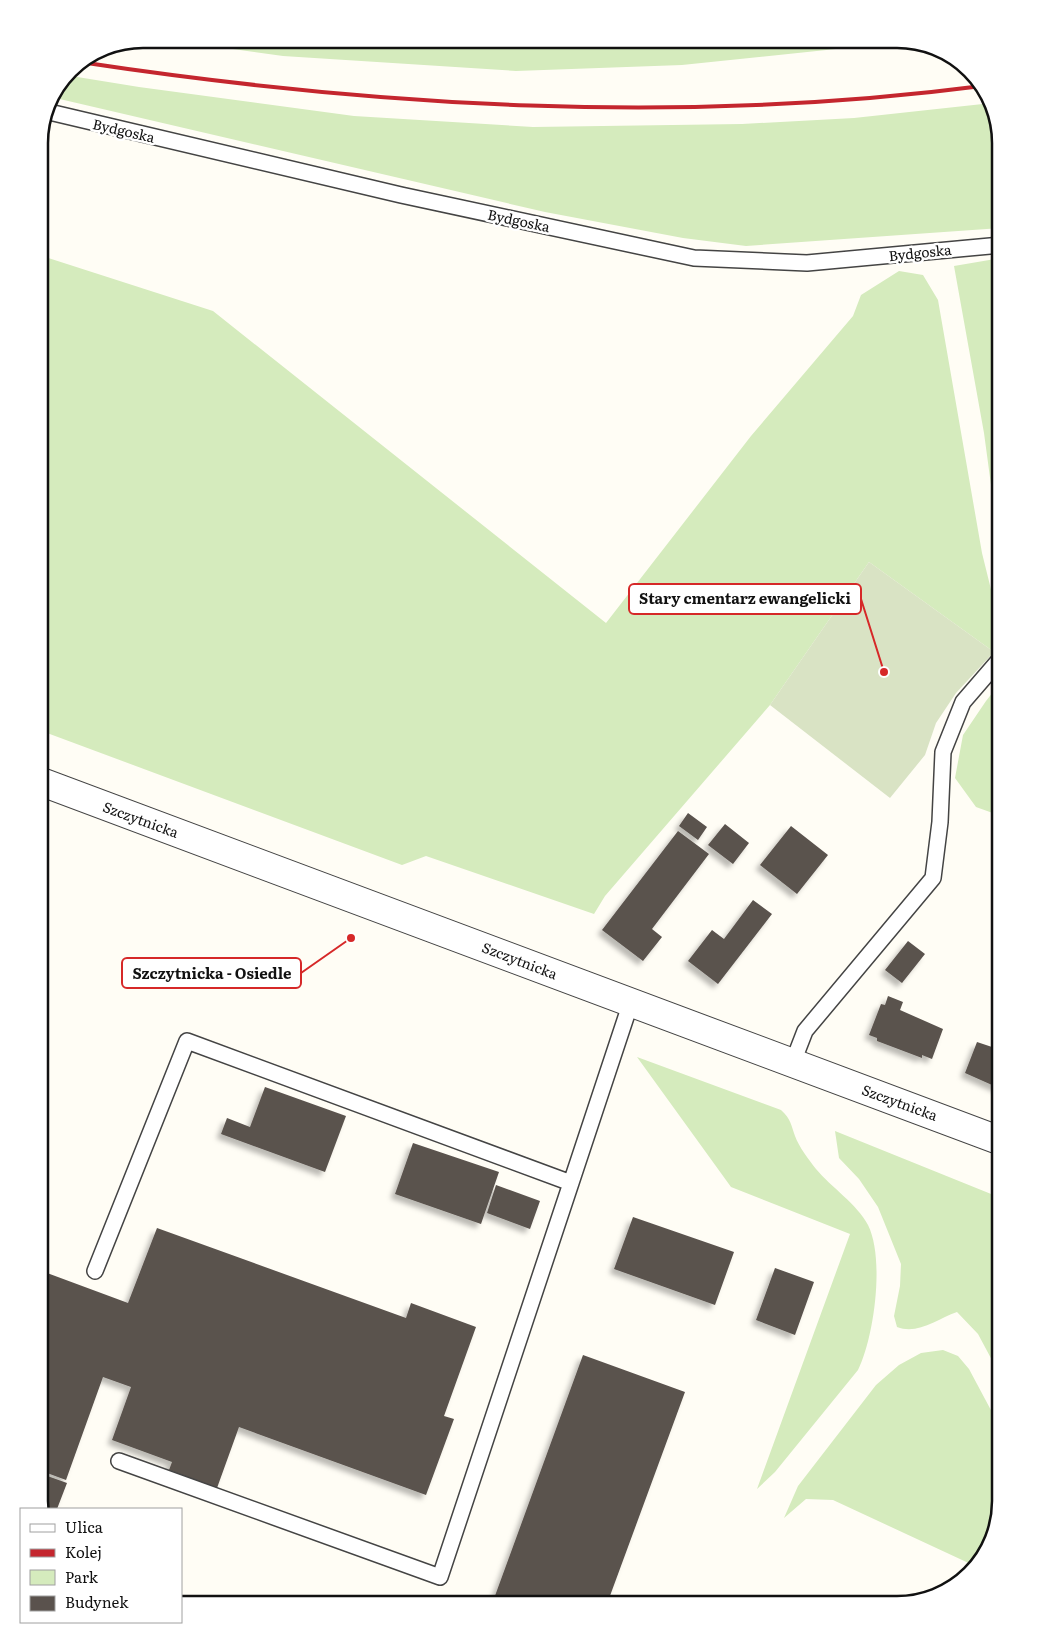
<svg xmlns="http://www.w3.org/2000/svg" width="1040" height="1643" font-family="Literata,serif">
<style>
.green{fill:#d5ebbd}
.cemetery{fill:#d9e3c4}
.building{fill:#5a524d;filter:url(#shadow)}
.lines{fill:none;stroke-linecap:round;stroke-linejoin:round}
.service-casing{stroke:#444;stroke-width:18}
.tertiary-casing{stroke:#444;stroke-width:30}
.service{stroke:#fff;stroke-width:15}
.tertiary{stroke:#fff;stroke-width:28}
.rail{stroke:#c4262e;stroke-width:4}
.labels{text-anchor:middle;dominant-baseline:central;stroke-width:5;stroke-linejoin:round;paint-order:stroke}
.street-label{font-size:14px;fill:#111;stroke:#fff}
.rim{fill:none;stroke:#111;stroke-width:2.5}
.leader{fill:none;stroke:#d62828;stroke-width:2}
.callout-dot{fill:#d62828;stroke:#fff;stroke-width:2}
.callout{fill:#fff;stroke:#d62828;stroke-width:2}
.callout-label{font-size:15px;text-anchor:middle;font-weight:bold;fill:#111}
</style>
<defs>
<filter id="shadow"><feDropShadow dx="-4.5" dy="4.5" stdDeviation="2.5" flood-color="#0004"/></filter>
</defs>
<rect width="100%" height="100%" fill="#fffdf5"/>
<path class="green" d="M161,39H905L912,41L682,65L516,71L283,56Z
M65,75L139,87L354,116L533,127L742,124L854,118L992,103L1001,142V228L746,246L683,238L545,212L51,97Z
M39,255L213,311L606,623L751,436L853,316L861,295L899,271L923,275L938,300L982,553L1001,630V641L994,652L869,562L770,705L605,896L594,914L426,856L402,865L39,730Z
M1001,258V559L984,433L954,266Z
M1001,682V816L976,807L955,778L963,735L986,701Z
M637,1057L781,1110C791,1119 791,1125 795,1136C799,1147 809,1160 816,1169C831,1187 857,1204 868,1225C885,1259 874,1338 858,1370L775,1472L757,1489L850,1234L731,1187Z
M835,1131L1001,1198V1377L978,1334L957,1312C937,1319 918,1335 897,1327L894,1316L900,1286L901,1264L878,1207L859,1179L839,1158Z
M943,1350L958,1356L969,1369L1001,1429V1501L984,1558L975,1566L833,1500L806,1499L784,1518L798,1486L876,1385L899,1365L921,1353Z"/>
<path class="cemetery" d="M869,562L994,652L956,693L936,723L925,755L890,798L770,705Z"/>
<path class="building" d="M688,813L707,827L698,840L679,826Z
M725,824L749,843L733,864L708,845Z
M791,826L828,855L797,894L760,865Z
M678,831L709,854L652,929L662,937L643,961L602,930Z
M753,900L772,914L718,984L688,961L712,930L724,939Z
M908,941L925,954L902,983L885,970Z
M888,996L903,1002L900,1010L943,1029L932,1059L922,1055V1058L877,1041V1038L869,1035L881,1004L885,1005Z
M977,1042L1001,1050V1089L965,1073Z
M265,1087L346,1116L325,1172L221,1134L227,1118L250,1127Z
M413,1143L499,1172L481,1224L395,1194Z
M496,1185L540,1201L530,1229L487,1213Z
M633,1217L734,1252L715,1305L614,1269Z
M157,1228L406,1318L411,1303L476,1327L444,1416L454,1419L426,1495L239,1427L217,1488L169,1470L172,1462L112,1440L131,1387L103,1377L66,1480L39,1470V1270L128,1303Z
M775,1268L814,1282L795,1335L756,1320Z
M583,1355L685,1392L607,1604H492Z
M39,1473L67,1483L57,1509H41Z"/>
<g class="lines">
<g class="service-casing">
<path id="service" d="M45,111L401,195L694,258L807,263L1001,245
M793,1062L805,1031L933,878L940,822L943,752L963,702L1001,658
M95,1271L187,1041L571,1183L631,1002
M119,1461L440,1577L571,1183"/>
</g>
<g class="tertiary-casing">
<path id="tertiary" d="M39,781L1001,1141"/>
</g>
<use href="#service" class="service"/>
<use href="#tertiary" class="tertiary"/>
<path class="rail" d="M80,62C378,107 682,125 982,86"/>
</g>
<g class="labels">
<g class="street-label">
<text transform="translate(124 130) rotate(13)">Bydgoska</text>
<text transform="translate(519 220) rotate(12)">Bydgoska</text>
<text transform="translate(920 252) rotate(-6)">Bydgoska</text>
<text transform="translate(141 819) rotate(20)">Szczytnicka</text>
<text transform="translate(520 960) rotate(21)">Szczytnicka</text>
<text transform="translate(900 1102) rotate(20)">Szczytnicka</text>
</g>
</g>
<path d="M0 0H1040V1643H0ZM143 48H897A95 95 0 0 1 992 143V1501A95 95 0 0 1 897 1596H143A95 95 0 0 1 48 1501V143A95 95 0 0 1 143 48Z" fill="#fff" fill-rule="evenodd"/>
<path class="rim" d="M143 48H897A95 95 0 0 1 992 143V1501A95 95 0 0 1 897 1596H143A95 95 0 0 1 48 1501V143A95 95 0 0 1 143 48Z"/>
<path class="leader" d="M884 672L861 599M351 938L301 973"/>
<g class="callout-dot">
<circle cx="884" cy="672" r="5"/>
<circle cx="351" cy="938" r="5"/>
</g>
<g class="callout">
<rect x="629" y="584" width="232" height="30" rx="5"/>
<rect x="122" y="958" width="179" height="30" rx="5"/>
</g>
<g class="callout-label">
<text x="745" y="604">Stary cmentarz ewangelicki</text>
<text x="212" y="979">Szczytnicka - Osiedle</text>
</g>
<rect x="20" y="1508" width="162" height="115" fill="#ffffff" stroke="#a0a0a0"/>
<rect x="30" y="1524" width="25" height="8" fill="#ffffff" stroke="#a0a0a0"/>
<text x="65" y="1533" font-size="15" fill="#111111">Ulica</text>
<rect x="30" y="1549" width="25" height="8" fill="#c4262e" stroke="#a0a0a0"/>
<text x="65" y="1558" font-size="15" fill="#111111">Kolej</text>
<rect x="30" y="1570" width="25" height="15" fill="#d5ebbd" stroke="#a0a0a0"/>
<text x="65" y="1583" font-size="15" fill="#111111">Park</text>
<rect x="30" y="1596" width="25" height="15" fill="#5a524d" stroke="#a0a0a0"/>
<text x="65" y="1608" font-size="15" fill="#111111">Budynek</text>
</svg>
